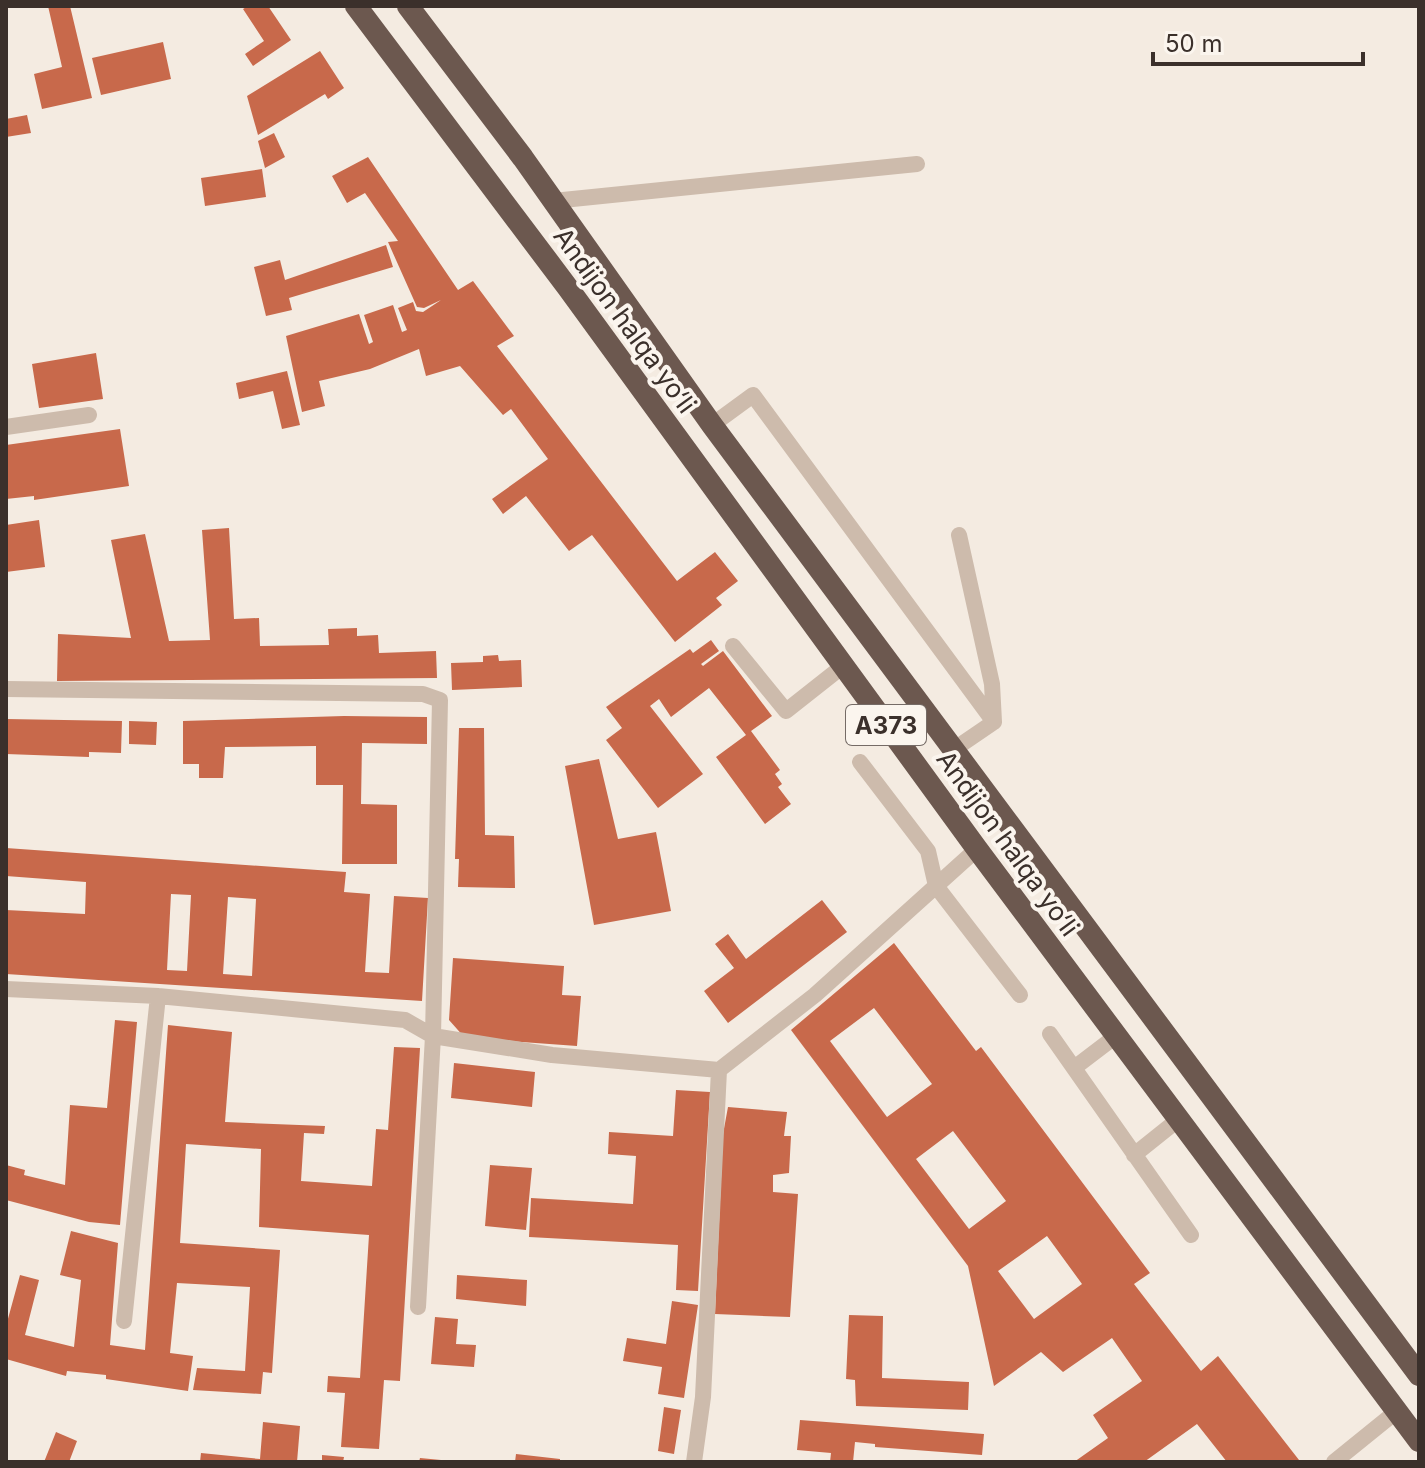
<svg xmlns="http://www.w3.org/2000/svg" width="1425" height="1468" font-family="Inter,sans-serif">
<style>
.building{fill:#c8694b;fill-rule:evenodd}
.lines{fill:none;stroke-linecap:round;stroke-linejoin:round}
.service{stroke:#cdbbac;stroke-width:16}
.trunk{stroke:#6c584f;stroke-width:22}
.labels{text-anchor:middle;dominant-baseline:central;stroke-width:8;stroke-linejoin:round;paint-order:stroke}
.shield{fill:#fbf5ee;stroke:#756b66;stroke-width:2}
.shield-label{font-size:24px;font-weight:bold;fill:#3b302b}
.street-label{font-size:26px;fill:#3b302b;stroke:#fbf5ee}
</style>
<rect width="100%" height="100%" fill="#f4ebe1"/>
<path class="building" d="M48,6H70L92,98L42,109L34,74L62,67Z
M248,6H268L291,40L253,66L245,54L264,41L243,9Z
M163,42L171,79L101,95L92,58Z
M320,51L344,88L328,99L325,94L258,135L247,96Z
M27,115L31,133L6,137V119Z
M274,133L285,157L265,168L258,141Z
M368,157L458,290L473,281L514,336L497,346L677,581L715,552L738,581L716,598L722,605L675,642L592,535L569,551L526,496L503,514L492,499L548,459L511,409L503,415L460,366L426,376L419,349L370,369L319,381L325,406L302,412L286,336L359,314L369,344L373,342L364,315L393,305L402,332L407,330L398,308L413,302L416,311L423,312L441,300L424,308L417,307L388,242L398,241L365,193L347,203L332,176Z
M262,169L266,197L205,206L201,178Z
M386,245L393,267L289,298L292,310L266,316L254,267L280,260L285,280Z
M96,353L103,399L39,408L32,364Z
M287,371L300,425L282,429L273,391L239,399L236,383Z
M120,429L129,486L34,500V496L6,499V445Z
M39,520L45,567L6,572V525Z
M229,528L234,619L259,618L260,646L329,645L328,629L357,628V636L378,635L379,653L436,651L437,678L57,681L58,634L131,638L111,540L145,534L169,641L210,640L202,530Z
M711,640L719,651L701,664L703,666L723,651L772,716L751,731L780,770L775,774L782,784L778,787L791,804L765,824L716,757L746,735L709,688L671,717L659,699L650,706L703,774L658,808L606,740L622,728L606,707L690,649L693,653Z
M498,655L499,661L521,660L522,687L452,690L451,663L483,662V656Z
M344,716L427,717V744L362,743L361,804L397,805V864H342L343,785H316V746L225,747L223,778H199V764H183V721Z
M6,719L122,721L121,753L89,752V757L6,754Z
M129,721L157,722L156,745L129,744Z
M459,728H484L485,835L514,836L515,888L458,887L459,859H455Z
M599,759L618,839L656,832L671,911L594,925L565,766Z
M6,848L346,872L344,892L370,894L365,972L389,973L394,896L428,898L422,1001L6,974V910L85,914L86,882L6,876ZM171,894L191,895L187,971L167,970ZM228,897L256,899L252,976L223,974Z
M822,900L847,932L728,1023L704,991L734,968L715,944L728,934L746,959Z
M894,943L976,1051L981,1047L1150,1273L1134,1284L1201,1371L1218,1356L1299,1460L1227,1462L1197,1424L1144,1462H1074L1108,1438L1093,1415L1142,1381L1112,1338L1063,1372L1041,1352L994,1386L968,1266L791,1030ZM874,1008L932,1084L887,1117L830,1041ZM953,1131L1006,1201L969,1229L916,1159ZM1047,1236L1082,1284L1034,1319L998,1271Z
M453,958L564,966L562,995L581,996L577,1046L465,1038L449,1020Z
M115,1020L137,1022L120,1225L89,1222L6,1200V1165L25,1170L24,1175L65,1185L70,1105L107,1108Z
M168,1025L232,1032L225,1122L325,1126L324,1134L304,1133L301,1181L372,1186L376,1129L388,1130L394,1047L420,1048L400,1381L384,1380L379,1449L341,1447L345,1393L327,1392L328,1376L360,1378L369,1235L259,1227L261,1149L186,1144L180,1243L280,1250L272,1373L263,1372L261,1394L193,1390L197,1368L245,1371L250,1287L177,1283L170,1353L193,1356L188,1391L106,1379V1375L67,1371L66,1376L6,1359V1326L20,1275L39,1280L25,1335L74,1347L81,1280L60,1275L71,1231L118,1243L110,1345L145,1350Z
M454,1063L535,1072L532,1107L451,1098Z
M676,1090L710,1092L698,1291L676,1290L678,1245L529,1237L531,1198L633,1204L636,1156L608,1154L609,1132L673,1136Z
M728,1107L787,1112L784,1136H791L789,1173L773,1175V1192L798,1194L790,1317L715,1314L723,1134Z
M490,1165L532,1168L526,1230L485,1226Z
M457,1275L527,1280L526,1306L456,1299Z
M672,1301L698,1305L684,1398L658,1394L662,1367L623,1361L627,1338L666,1344Z
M849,1315L883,1316L882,1378L969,1382L968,1410L856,1406L855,1380L846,1379Z
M435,1317L458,1319L456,1344L476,1345L474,1367L431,1364Z
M664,1407L681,1410L674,1454L658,1451Z
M800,1420L984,1434L982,1455L875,1447V1444L855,1442L853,1462H830L831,1453L797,1450Z
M263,1422L300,1426L297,1462H200L201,1453L260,1459Z
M56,1432L77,1441L69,1462H44Z
M516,1454L560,1459V1462H515Z
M322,1455L344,1457L343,1462H322Z
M420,1458L441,1460V1462H419Z"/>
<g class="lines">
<path class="service" d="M553,201L917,164
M712,425L753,395L994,722L953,750
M6,427L89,415
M959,535L992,684L994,722
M733,646L786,711L843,666
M6,689L423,694L440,700L433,1036L418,1307
M860,762L928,851L936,886L1020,995
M6,989L158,996L405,1020L433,1036L552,1055L719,1070L815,995L977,849
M1050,1034L1191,1235
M1074,1068L1116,1036
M1134,1155L1179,1119
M124,1321L158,996
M694,1462L703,1397L719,1070
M1334,1462L1397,1411"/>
<path class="trunk" d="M356,6L568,288L977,849L1419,1441
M408,6L523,158L712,425L1419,1375"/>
</g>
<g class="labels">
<rect class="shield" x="846" y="705" width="80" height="40" rx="6"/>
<g class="shield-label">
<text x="886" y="725">A373</text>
</g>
<g class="street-label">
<text transform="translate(625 320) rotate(54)">Andijon halqa yo‘li</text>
<text transform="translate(1008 843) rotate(54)">Andijon halqa yo‘li</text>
</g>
</g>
<rect width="1425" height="1468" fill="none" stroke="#3b302b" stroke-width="16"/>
<path d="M1153 52v12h210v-12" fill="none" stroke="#3b302b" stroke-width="4"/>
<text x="1165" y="52" font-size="24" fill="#3b302b" stroke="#fbf5ee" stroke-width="6" paint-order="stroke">50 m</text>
</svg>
